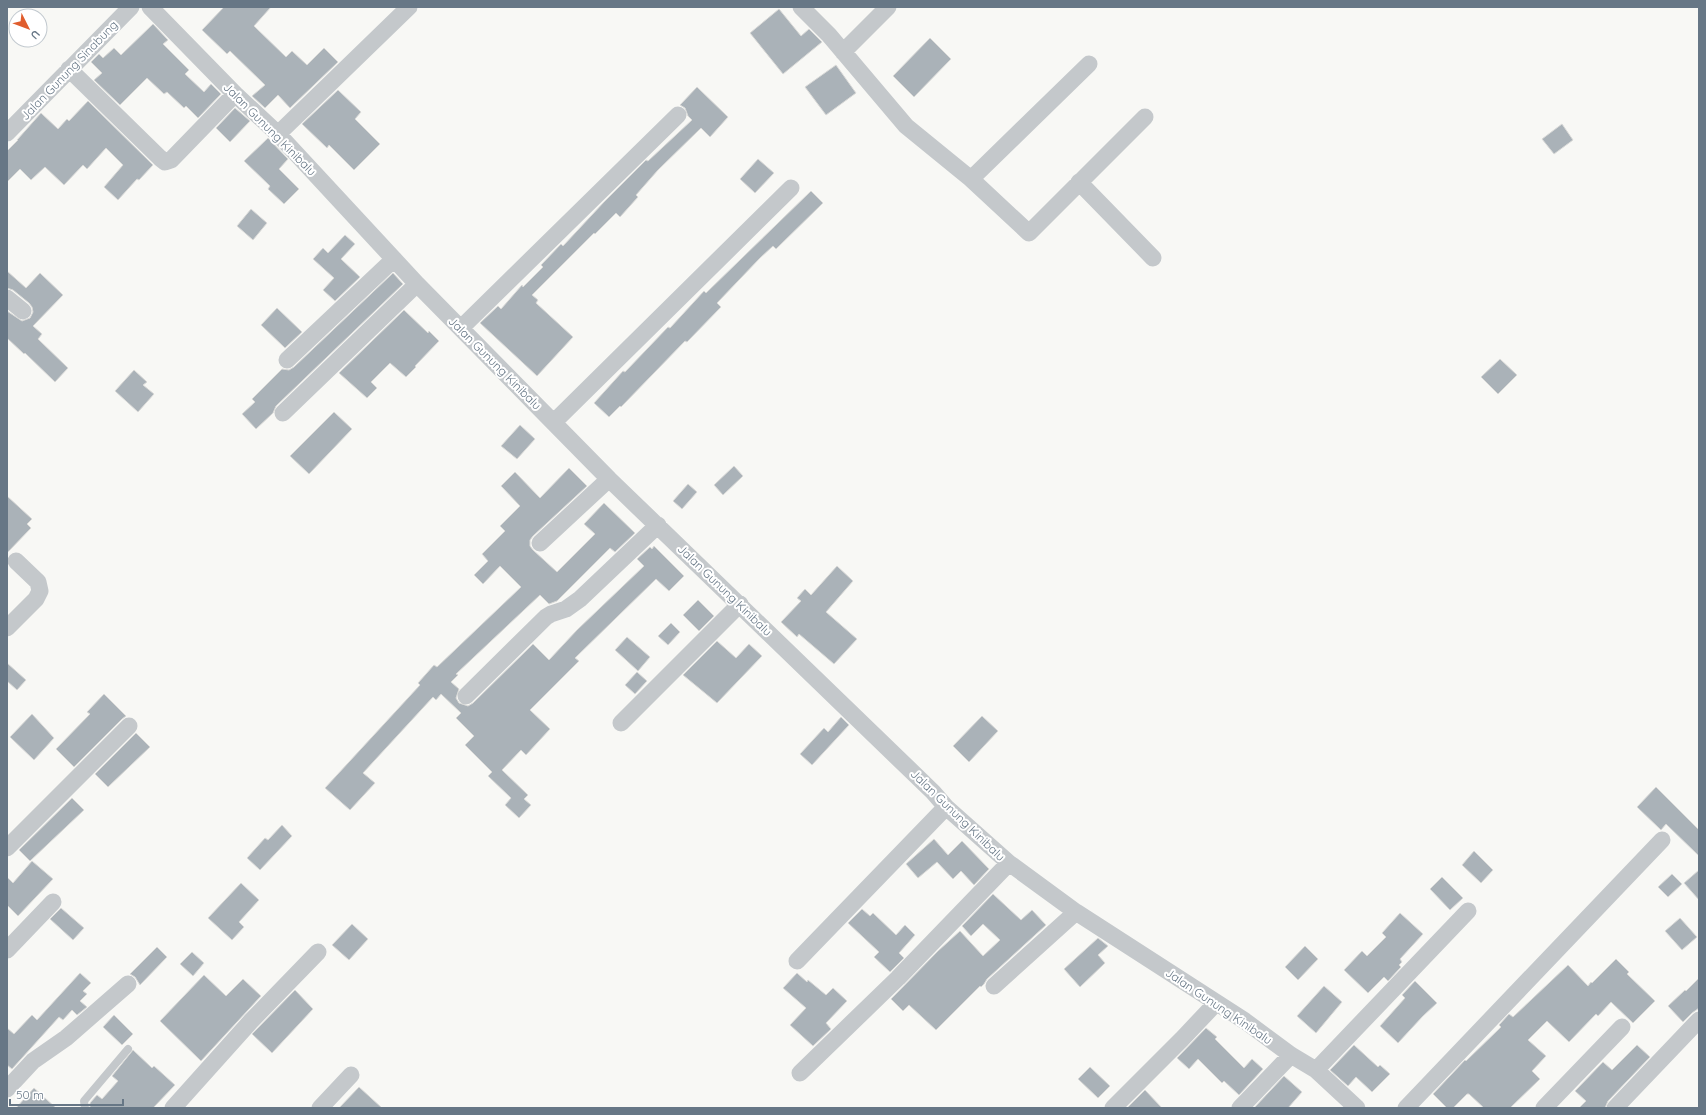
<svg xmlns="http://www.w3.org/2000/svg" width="1706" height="1115" font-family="Quicksand,sans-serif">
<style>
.building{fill:#aab2b8;stroke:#dadad8}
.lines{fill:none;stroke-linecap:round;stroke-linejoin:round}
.service{stroke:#c4c8cb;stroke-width:8}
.minor{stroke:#c4c8cb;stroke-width:17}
.labels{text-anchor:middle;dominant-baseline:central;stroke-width:4;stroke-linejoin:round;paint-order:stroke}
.street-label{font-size:12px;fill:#677786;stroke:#fff}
</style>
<rect width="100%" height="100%" fill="#f8f8f5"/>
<path class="building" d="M224,7H271L254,26L286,57L292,51L307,65L324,48L338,62L290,108L278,95L265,108L252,96L265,85L230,51L227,54L202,30Z
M779,9L801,36L809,29L822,42L783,74L750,33Z
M153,24L168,40L163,44L189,70L185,74L204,92L211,84L221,94L198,118L186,106L184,108L167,92L164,94L147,78L120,105L94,80L102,73L91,62L99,54L103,58L114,48L121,55Z
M930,38L951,59L914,97L893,76Z
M836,65L856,93L826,115L805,87Z
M697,87L728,117L710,137L701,128L658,170L636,195L638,197L620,217L616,213L595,234L594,233L532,295L538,300L536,303L573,337L537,376L480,323L498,306L501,309L522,285L523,287L543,267L541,265L561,244L563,246L604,202L646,160L648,161L692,120L688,116L685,108L680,105Z
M338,90L361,112L355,119L380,144L354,170L329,145L327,148L302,124Z
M88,101L153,165L139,180L137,179L118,200L104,187L123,165L106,148L87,169L83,165L64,185L45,167L31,180L20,169L7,182V151L18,140H17L41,113L58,129L67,119L69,121Z
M235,108L250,121L230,142L216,128Z
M1562,124L1573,140L1554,154L1542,139Z
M268,138L288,159L279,169L299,189L284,204L268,189L270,186L244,161Z
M758,159L774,173L755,193L740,179Z
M811,191L823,203L776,249L773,246L760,258L717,303L721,307L687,342L685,341L621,407L620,406L609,417L594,403L623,371L625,372L668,327L670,328L704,291L706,293Z
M251,209L267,223L253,240L237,226Z
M345,235L355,244L341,259L360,277L335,301L323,290L334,278L313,259L323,248L328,253Z
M7,271L26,288L40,273L63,295L33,326L42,334L38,339L68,368L55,382L25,353L24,354L7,338V311L22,321L30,318L33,312L32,307L29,303L13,290L7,288Z
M393,273L403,284L276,406L273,413L256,429L242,414L255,402L252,399L282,369L289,370L294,367Z
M277,308L302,332L285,348L261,325Z
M404,310L428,333L429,331L439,341L415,366L416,367L406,377L390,363L371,382L377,388L367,398L339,373Z
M1500,359L1517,375L1498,394L1481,377Z
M134,370L147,382L143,385L154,394L138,412L115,391Z
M334,412L352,429L309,474L290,456Z
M520,425L535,439L517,459L501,446Z
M734,466L743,476L723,495L714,485Z
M569,468L587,486L533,536L530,540V546L533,550L557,572L595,534L584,524L604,503L635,533L615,552L610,548L557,601L549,604L540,595L456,674L458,675L451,682L459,689L456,698L459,703L468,706L473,703L533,644L549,660L577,630L644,566L637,559L650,547L652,549L654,546L684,576L669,591L656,579L575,658L579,661L530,710L550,729L526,755L521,750L502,770L528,795L524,799L531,805L519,818L505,805L511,798L488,776L492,772L465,745L474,736L456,718L461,713L441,694L436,700L433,697L363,773L375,783L350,810L325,788L420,685L418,683L434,665L437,667L521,587L500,566L483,584L474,575L488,561L482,554L505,531L500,526L520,506L501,486L515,472L540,498Z
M688,484L697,492L682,509L673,501Z
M7,496L32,519L27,524L31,528L7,553Z
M837,566L853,581L826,612L857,639L834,664L799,634L797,637L781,622L801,601L797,598L805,589L811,595Z
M698,600L714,616L699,631L683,615Z
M671,623L680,632L668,645L658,636Z
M627,637L650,657L638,671L615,650Z
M717,641L736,658L749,644L762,656L717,703L683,675Z
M7,663L26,680L17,690L7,681Z
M637,672L647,681L635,694L625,685Z
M104,694L126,716L122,719L74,767L56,749L90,714L87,712Z
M32,714L54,738L34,760L10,737Z
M982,716L998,731L969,762L953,746Z
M841,717L849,725L812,765L800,754L824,728L828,732Z
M136,733L150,747L108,787L95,774Z
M1656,787L1699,830V856L1666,824L1661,830L1637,807Z
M72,798L84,810L30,861L19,850Z
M282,825L292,836L260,870L247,858L265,838L268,840Z
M934,839L948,855L962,841L989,869L974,885L961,871L953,879L937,862L918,878L906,864Z
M1474,851L1493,870L1481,883L1462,865Z
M32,861L53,879L18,916L7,905V877L13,883Z
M1699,870V900L1684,883Z
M1672,874L1682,884L1668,897L1658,887Z
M1442,877L1463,898L1450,910L1430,889Z
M241,883L259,900L239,922L244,927L232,940L208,918Z
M993,894L1021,920L1032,910L1046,925L987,979L984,984L981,987L980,986L936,1030L909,1005L903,1011L891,999L938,951L960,931L983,956L1000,940L983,924L971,936L962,926Z
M61,908L84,928L73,940L50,919Z
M862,909L870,916L873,913L896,935L905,925L915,935L899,953L904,958L890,972L874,957L879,952L848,923Z
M1400,913L1423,934L1400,959L1402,962L1399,965L1401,967L1388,981L1384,977L1368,993L1344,970L1362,951L1367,956L1386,937L1382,933Z
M1680,918L1697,937L1682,950L1665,931Z
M352,924L368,939L349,960L332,945Z
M1098,938L1108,946L1098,955L1105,963L1080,987L1064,969Z
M1305,946L1318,959L1298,980L1285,967Z
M157,947L167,957L140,985L135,977L130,974Z
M192,952L204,963L193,976L180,964Z
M1616,959L1629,972L1627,974L1655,1001L1633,1023L1611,1002L1598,1016L1596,1014L1569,1042L1547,1021L1528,1040L1546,1056L1532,1071L1540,1079L1510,1108H1484L1469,1094H1467L1453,1108H1447L1433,1094L1465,1060L1466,1061L1501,1027L1499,1025L1509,1014L1513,1017L1568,965L1588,986L1591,982L1592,983Z
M80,973L91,983L83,991L87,994L80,1001L87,1007L77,1015L72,1010L63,1020L59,1017L12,1069L7,1065V1028L14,1034L32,1015L37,1020Z
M797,973L807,982L808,980L826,995L833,988L847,1001L826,1023L831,1029L813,1046L790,1025L806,1008L783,988Z
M204,975L226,996L243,979L261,996L201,1061L160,1021Z
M1699,978V1008L1692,1013L1683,1022L1668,1006L1685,990L1686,991Z
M1415,981L1437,1003L1423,1016L1398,1043L1380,1026L1405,998L1402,995Z
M1324,986L1342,1002L1316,1033L1297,1016Z
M295,990L313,1009L272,1053L252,1034Z
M114,1015L133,1034L122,1045L103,1027Z
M1206,1028L1217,1037L1215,1039L1244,1068L1252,1059L1263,1069L1239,1095L1224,1081L1222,1083L1198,1059L1189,1069L1177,1058Z
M1354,1045L1378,1067L1380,1065L1390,1074L1372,1092L1356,1077L1348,1086L1330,1070Z
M1637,1045L1650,1057L1608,1101L1605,1108H1579L1586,1101L1575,1091L1603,1062L1612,1070Z
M133,1050L152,1068L154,1066L175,1085L153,1108H90V1103L97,1095L102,1099L118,1081L112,1076Z
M1090,1067L1110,1086L1098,1098L1078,1079Z
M1284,1076L1302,1092L1288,1108H1254Z
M359,1087L382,1108H339Z
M34,1088L56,1108H16Z
M1145,1090L1162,1108H1127Z"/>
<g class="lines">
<path class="service" d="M85,1108L84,1101L128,1049"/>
<path class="minor" d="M150,7L235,94L278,134L417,284L609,479L933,792L946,807L1009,863L1076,912L1245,1021L1291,1055L1316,1070L1357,1108
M801,7L829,35L906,126L971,179L1089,64
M843,52L888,7
M69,69L160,158L165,162L171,160L235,94
M7,133L131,7
M278,134L409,7
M971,179L1029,233L1145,117
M1079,182L1153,258
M7,298L23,311
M461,328L678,115
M287,360L394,259
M283,413L417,284
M554,422L791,188
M540,543L609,479
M7,628L36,599L40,591L38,582L16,561
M466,696L546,617L551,614L566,609L580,599L658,525
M621,723L740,604
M7,848L129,726
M7,950L53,902
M797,961L946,807
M994,986L1076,912
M1316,1070L1468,911
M800,1073L898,978L1009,863
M7,1089L33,1061L66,1038L128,984
M173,1108L251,1021L318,952
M320,1108L351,1075
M1113,1108L1182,1039L1216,1003
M1240,1108L1291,1055
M1406,1108L1662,840
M1544,1108L1622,1027
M1615,1108L1699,1020"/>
</g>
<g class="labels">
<g class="street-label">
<text transform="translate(69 70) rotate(-46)">Jalan Gunung Sinabung</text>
<text transform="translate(270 129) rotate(45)">Jalan Gunung Kinibalu</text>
<text transform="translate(495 363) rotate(45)">Jalan Gunung Kinibalu</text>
<text transform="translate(725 590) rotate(44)">Jalan Gunung Kinibalu</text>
<text transform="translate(958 815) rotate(44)">Jalan Gunung Kinibalu</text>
<text transform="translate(1219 1006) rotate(34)">Jalan Gunung Kinibalu</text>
</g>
</g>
<rect width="1706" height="1115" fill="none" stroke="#677786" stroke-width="16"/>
<g transform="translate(28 28) rotate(132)"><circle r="19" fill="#ffffff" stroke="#c2c9cf"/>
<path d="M0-3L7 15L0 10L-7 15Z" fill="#e05d2d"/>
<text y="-6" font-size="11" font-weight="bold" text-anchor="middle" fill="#677786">U</text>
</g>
<path d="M10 1099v6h113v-6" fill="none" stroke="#677786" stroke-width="2"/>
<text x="16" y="1099" font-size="12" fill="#677786" stroke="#ffffff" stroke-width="3" paint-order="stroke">50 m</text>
</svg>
